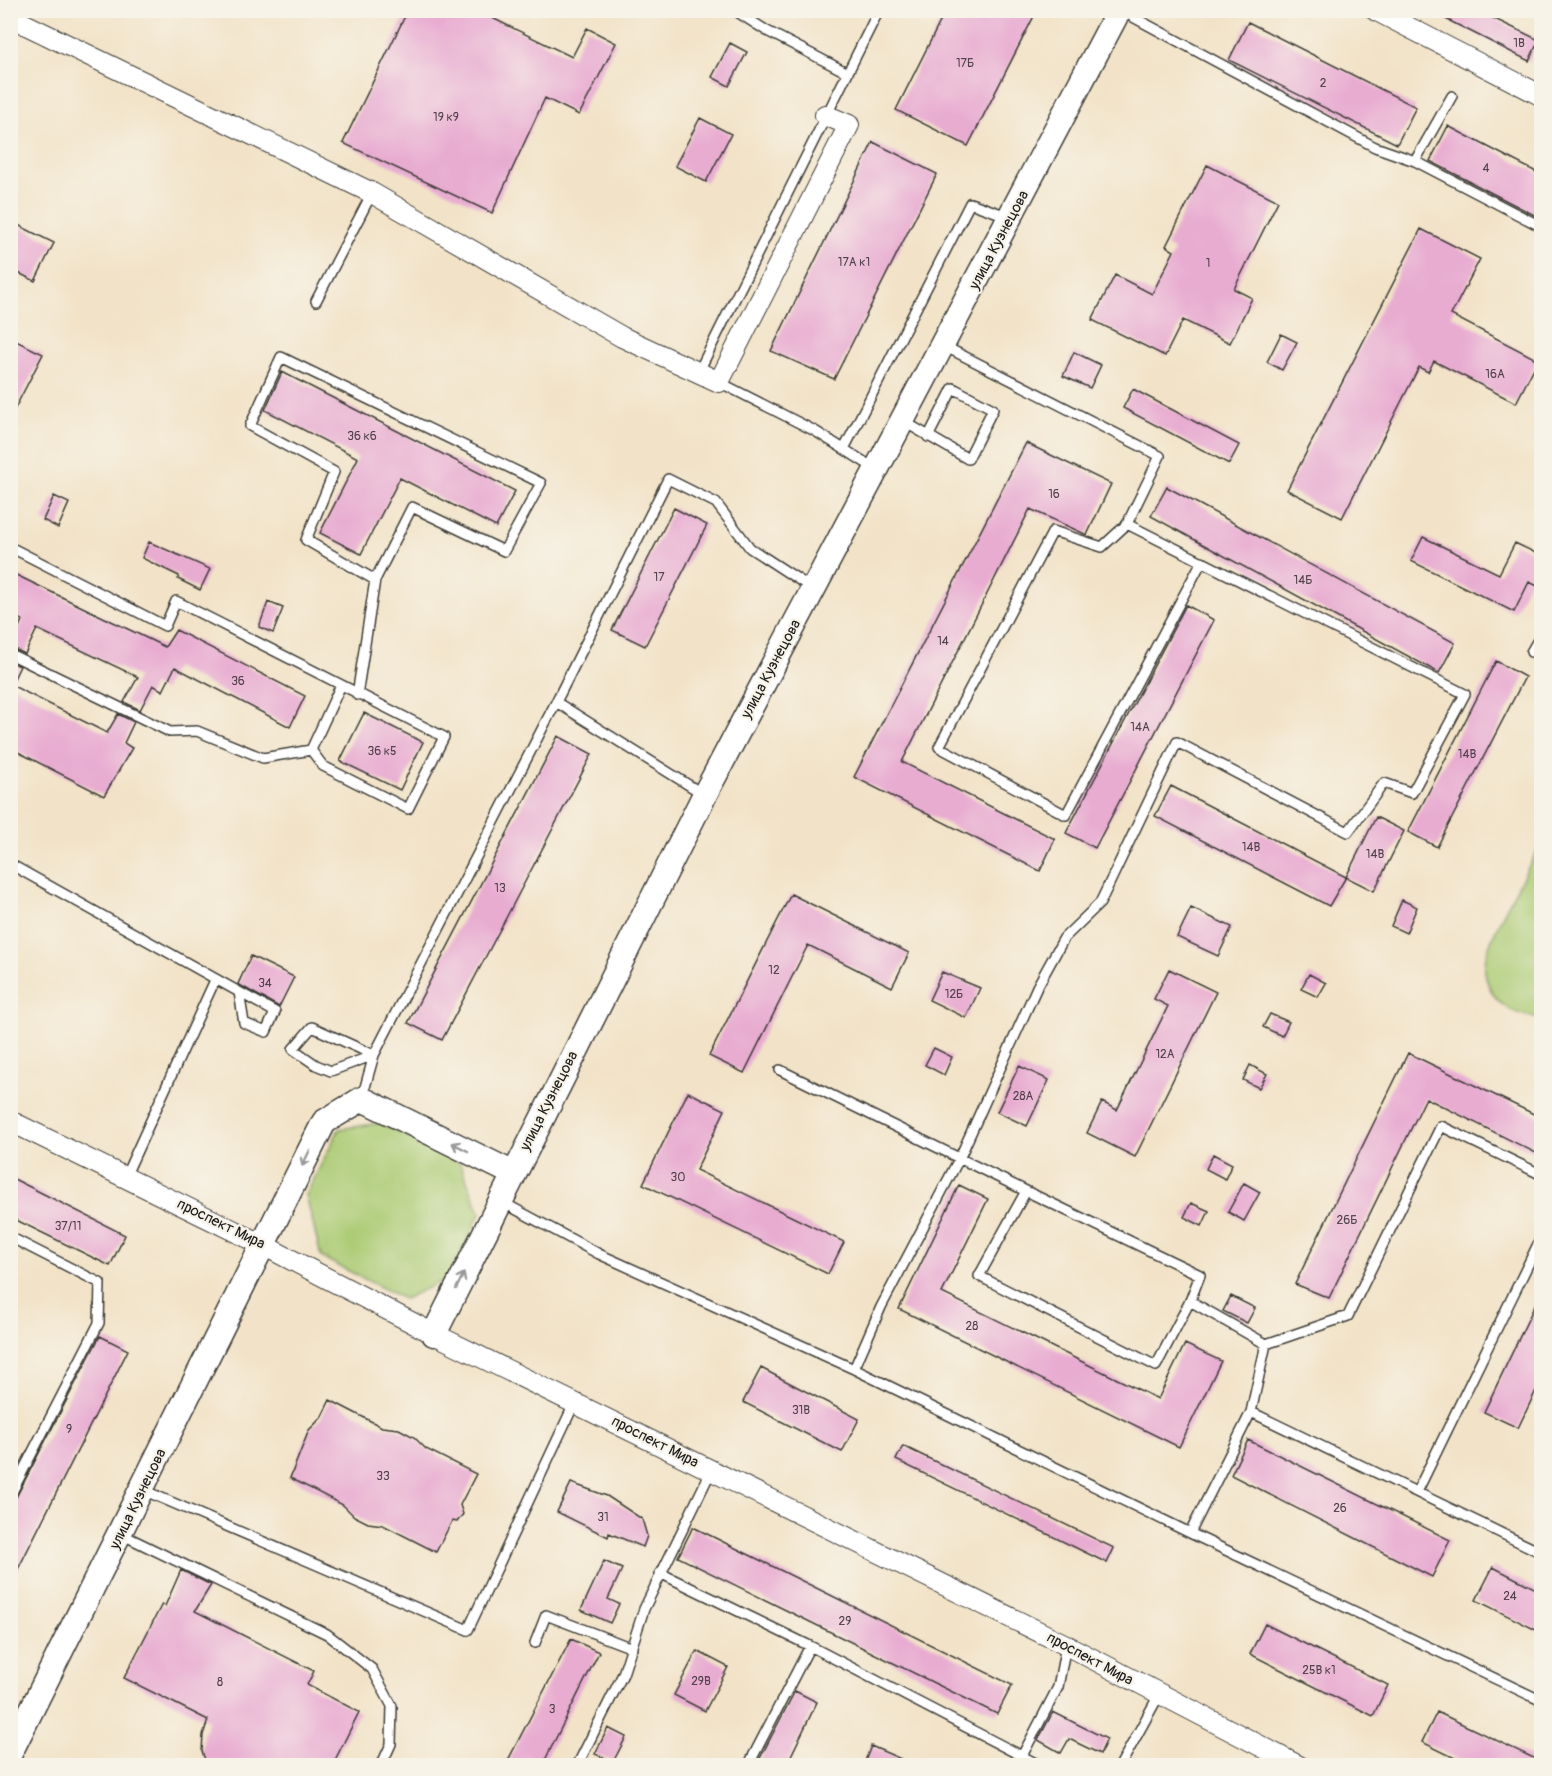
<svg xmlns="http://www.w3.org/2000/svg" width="1552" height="1776" font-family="Pangolin,sans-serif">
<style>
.green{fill:#abcb73;stroke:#647448;stroke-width:1.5}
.building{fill:#e8acd1}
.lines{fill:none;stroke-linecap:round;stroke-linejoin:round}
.service-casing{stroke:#3c3a36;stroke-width:12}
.minor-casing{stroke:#3c3a36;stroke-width:22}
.tertiary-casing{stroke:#3c3a36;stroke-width:27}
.service{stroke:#fff;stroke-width:9}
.minor{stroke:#fff;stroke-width:20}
.tertiary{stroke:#fff;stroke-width:24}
.oneway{stroke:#999}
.labels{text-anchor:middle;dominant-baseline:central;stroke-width:4.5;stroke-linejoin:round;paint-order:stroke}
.number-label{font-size:12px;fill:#4f4049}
.street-label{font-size:15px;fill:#1c1c1c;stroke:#f7f3e8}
</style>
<rect width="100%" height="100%" fill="#f7f3e8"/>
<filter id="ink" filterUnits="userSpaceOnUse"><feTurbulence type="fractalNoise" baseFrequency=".0167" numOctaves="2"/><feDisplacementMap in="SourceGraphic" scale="12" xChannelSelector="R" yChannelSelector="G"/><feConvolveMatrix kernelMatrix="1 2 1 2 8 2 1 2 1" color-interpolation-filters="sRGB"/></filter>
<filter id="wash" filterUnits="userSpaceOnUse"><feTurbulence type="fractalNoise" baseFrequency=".008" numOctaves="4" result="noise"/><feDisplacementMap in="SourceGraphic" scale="24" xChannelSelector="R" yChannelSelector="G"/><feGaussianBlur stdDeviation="1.35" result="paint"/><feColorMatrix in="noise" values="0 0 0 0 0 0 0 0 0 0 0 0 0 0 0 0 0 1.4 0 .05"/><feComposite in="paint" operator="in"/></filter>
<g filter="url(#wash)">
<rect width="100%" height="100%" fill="#f2e3c8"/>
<path class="green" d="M1541,843L1542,1017C1528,1018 1514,1013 1503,1005C1491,995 1484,979 1485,964C1486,938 1528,870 1541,843Z
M381,1123L460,1163L480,1213L451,1277L404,1299L321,1257L306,1195L339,1129Z"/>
<g id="blocks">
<path class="building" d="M408,10H476L572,57L587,28L616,43L579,115L545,98L492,213L343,143Z
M946,10H1023L1034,16L968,146L896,110Z
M1428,10H1486L1484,14L1539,40L1529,61Z
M1248,22L1416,107L1397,144L1229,60Z
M730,43L747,52L729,86L712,77Z
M700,118L731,134L706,182L675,166Z
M1448,126L1542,175V219L1430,161Z
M873,142L937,174L834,379L771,351Z
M1207,165L1278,201L1234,289L1252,298L1230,343L1183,320L1165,356L1092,320L1115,275L1152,294L1174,251L1166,246Z
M10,221L54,243L35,281L10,269Z
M1421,229L1480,259L1451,315L1538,360L1516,403L1434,361L1428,372L1419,367L1342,518L1287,490Z
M1281,334L1297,342L1282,370L1267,362Z
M10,338L43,354L10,418Z
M1074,352L1101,365L1090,388L1063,376Z
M282,372L515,491L496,527L400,478L361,554L320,533L358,458L265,410Z
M1133,389L1239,445L1229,464L1123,408Z
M1026,443L1111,484L1087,535L1030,509L902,762L1055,839L1040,871L854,777Z
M1167,487L1455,643L1439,673L1151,516Z
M54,496L69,503L58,528L43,520Z
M674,508L707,525L645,646L612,630Z
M1423,537L1499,574L1515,543L1542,556V588L1529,582L1514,612L1411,561Z
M149,542L210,569L200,590L178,579L179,576L142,558Z
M10,572L165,647L176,630L305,696L290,727L175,667L163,691L153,685L140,710L124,702L138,677L37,629L25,654L10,647L22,620L10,614Z
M268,602L283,608L273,633L259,627Z
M1186,605L1214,620L1095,848L1066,833Z
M1496,661L1525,677L1437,847L1408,832Z
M10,662L20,666L11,685L107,733L118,714L134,722L124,743L132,748L104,796L10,748Z
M364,713L423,742L400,790L340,761Z
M558,736L592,754L442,1040L408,1023Z
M1171,786L1346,877L1329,906L1155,816Z
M1376,817L1404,831L1374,891L1346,877Z
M791,894L909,953L892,987L808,945L744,1073L709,1056Z
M1402,900L1417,907L1406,933L1391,926Z
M1191,908L1232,927L1218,956L1177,937Z
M251,956L294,977L279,1007L238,984Z
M1169,969L1216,992L1135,1157L1087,1133L1102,1102L1117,1110L1168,1006L1154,999Z
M942,972L980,988L966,1018L929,1000Z
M1309,974L1326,983L1318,997L1301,989Z
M1270,1014L1289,1022L1282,1036L1263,1027Z
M934,1048L952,1057L944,1075L925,1065Z
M1408,1053L1542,1118V1156L1426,1098L1329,1298L1295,1284Z
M1250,1065L1267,1074L1259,1088L1243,1080Z
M1019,1066L1049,1080L1027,1126L997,1112Z
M688,1092L725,1110L696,1170L844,1242L828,1274L643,1184Z
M1213,1154L1232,1164L1225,1179L1206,1169Z
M10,1177L125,1235L110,1266L10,1217Z
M1244,1183L1260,1192L1244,1221L1228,1212Z
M959,1185L988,1199L942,1293L1158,1399L1185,1344L1221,1361L1179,1447L899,1309Z
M1191,1203L1209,1211L1202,1226L1184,1217Z
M1542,1290V1378L1518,1428L1484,1412Z
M1231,1296L1255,1308L1247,1323L1223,1311Z
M100,1336L128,1350L10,1585V1509Z
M761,1368L859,1419L842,1452L743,1402Z
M330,1400L382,1427L399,1429L414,1437L426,1449L476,1474L460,1505L463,1514L457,1522L452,1521L436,1552L383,1525L368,1523L354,1516L343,1505L290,1478L309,1430L321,1418Z
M1248,1440L1450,1540L1432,1577L1231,1475Z
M903,1446L1114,1548L1107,1563L896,1460Z
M571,1483L607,1496L642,1519L647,1536L643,1547L609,1533L608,1537L557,1512Z
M693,1527L1012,1685L997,1714L678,1557Z
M604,1561L622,1569L608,1599L619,1604L610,1623L581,1610Z
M1493,1567L1542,1592V1633L1476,1600Z
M181,1570L211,1585L195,1611L314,1671L307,1685L359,1712L332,1766H207L202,1751L203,1735L208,1720L124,1678L162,1604L165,1606Z
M1265,1624L1388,1685L1373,1716L1250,1654Z
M571,1639L599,1652L542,1766H505Z
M697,1651L728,1667L705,1711L674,1695Z
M795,1691L817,1702L786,1766H756Z
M1053,1712L1107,1739L1100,1754L1069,1739L1061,1753L1038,1740Z
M1437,1712L1542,1762V1766H1471L1422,1742Z
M608,1728L626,1737L613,1762L595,1754Z
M871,1746L917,1766H863Z"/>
</g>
</g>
<g filter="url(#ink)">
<use href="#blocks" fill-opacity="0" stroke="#3c3a36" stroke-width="1.5"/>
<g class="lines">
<g class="service-casing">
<path id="service" d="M734,10L767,31L846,72
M1120,10L1375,147L1415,161L1542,227
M1415,161L1452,96
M316,301L372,193
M699,371L879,10
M719,382L815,431L874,468
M903,421L968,459L993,409L953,388L928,437
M844,449L970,203L1007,216
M1127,524L1102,547L1053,531L939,747L1066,815L1202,561
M10,547L165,626L176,601L444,737L408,809L323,766L311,750
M1531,652L1542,633
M10,654L170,732L197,731L263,758L311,750L340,687
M357,695L375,580L412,507L504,551L541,483L281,357L250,426L334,472L306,540L375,580
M703,794L556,702L668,479L716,503L750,548L813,589
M10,864L275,1012L266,1032L244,1023L239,992
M312,1027L374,1055L331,1071L316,1065L293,1049Z
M780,1070L1026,1191L979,1276L1156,1366L1190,1301L1266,1344L1251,1412
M362,1098L374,1055L556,702
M125,1177L215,980
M1026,1191L1200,1275L1190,1301
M502,1202L599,1254L854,1369L1190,1533L1251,1412L1542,1553
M10,1237L100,1283L99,1323L10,1496
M1266,1344L1348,1316L1441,1126L1542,1175
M854,1369L881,1307L960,1157L1037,987L1064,938L1100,903L1177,742L1348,832L1384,783L1412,793L1465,694L1127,524L1160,456L944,346
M143,1490L468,1630L575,1402
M1417,1492L1542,1236
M1190,1533L1542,1701
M121,1534L327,1634L372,1669L392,1706L391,1744L381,1766
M660,1573L810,1646L1041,1766
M535,1643L546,1615L632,1648
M1022,1756L1058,1687L1066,1645
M577,1766L623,1674L644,1609L711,1471
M748,1766L810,1646
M1120,1766L1159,1695"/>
</g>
<g class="minor-casing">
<path id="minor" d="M1375,10L1542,96
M10,17L372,193L622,337L719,382L849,125L825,115
M10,1121L263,1245L434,1334L1066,1645L1299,1766"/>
</g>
<g class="tertiary-casing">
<path id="tertiary" d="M434,1334L705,794L1119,10
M10,1753L324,1122L362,1099L512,1173"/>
</g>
<use href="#service" class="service"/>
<use href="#minor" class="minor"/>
<use href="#tertiary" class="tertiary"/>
</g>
<defs><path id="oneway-shaft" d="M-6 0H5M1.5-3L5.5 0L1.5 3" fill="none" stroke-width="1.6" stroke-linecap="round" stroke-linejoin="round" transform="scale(1.5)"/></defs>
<g class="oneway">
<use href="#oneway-shaft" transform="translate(460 1147) rotate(-153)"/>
<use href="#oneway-shaft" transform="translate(306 1158) rotate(116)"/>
<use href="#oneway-shaft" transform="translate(460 1281) rotate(-64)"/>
</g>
</g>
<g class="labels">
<g class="number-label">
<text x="1519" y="43">1В</text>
<text x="965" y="63">17Б</text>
<text x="1323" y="83">2</text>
<text x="446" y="117">19 к9</text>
<text x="1486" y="168">4</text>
<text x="854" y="262">17А к1</text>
<text x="1208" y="263">1</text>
<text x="1495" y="374">16А</text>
<text x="362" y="436">36 к6</text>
<text x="1054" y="494">16</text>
<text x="659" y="577">17</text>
<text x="1303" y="580">14Б</text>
<text x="943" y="641">14</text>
<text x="238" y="681">36</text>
<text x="1140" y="727">14А</text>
<text x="382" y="751">36 к5</text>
<text x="1467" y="754">14В</text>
<text x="1251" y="847">14В</text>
<text x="1375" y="854">14В</text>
<text x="500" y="888">13</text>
<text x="774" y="970">12</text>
<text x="265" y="983">34</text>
<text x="954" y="994">12Б</text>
<text x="1165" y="1054">12А</text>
<text x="1023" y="1096">28А</text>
<text x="678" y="1177">30</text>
<text x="1347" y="1220">26Б</text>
<text x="68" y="1226">37/11</text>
<text x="972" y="1326">28</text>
<text x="801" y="1410">31В</text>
<text x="69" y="1429">9</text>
<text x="383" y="1476">33</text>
<text x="1340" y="1508">26</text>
<text x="603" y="1517">31</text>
<text x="1510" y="1596">24</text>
<text x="845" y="1621">29</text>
<text x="1319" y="1670">25В к1</text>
<text x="701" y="1681">29В</text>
<text x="220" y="1682">8</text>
<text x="552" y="1709">3</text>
</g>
<g class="street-label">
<text transform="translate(999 240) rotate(-62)">улица Кузнецова</text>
<text transform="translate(771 669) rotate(-62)">улица Кузнецова</text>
<text transform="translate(549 1101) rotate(-63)">улица Кузнецова</text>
<text transform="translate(221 1224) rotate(26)">проспект Мира</text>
<text transform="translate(655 1442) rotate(27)">проспект Мира</text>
<text transform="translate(138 1499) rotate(-64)">улица Кузнецова</text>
<text transform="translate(1090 1659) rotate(28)">проспект Мира</text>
</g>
</g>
<rect width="1552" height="1776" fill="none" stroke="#f7f3e8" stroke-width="36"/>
</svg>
